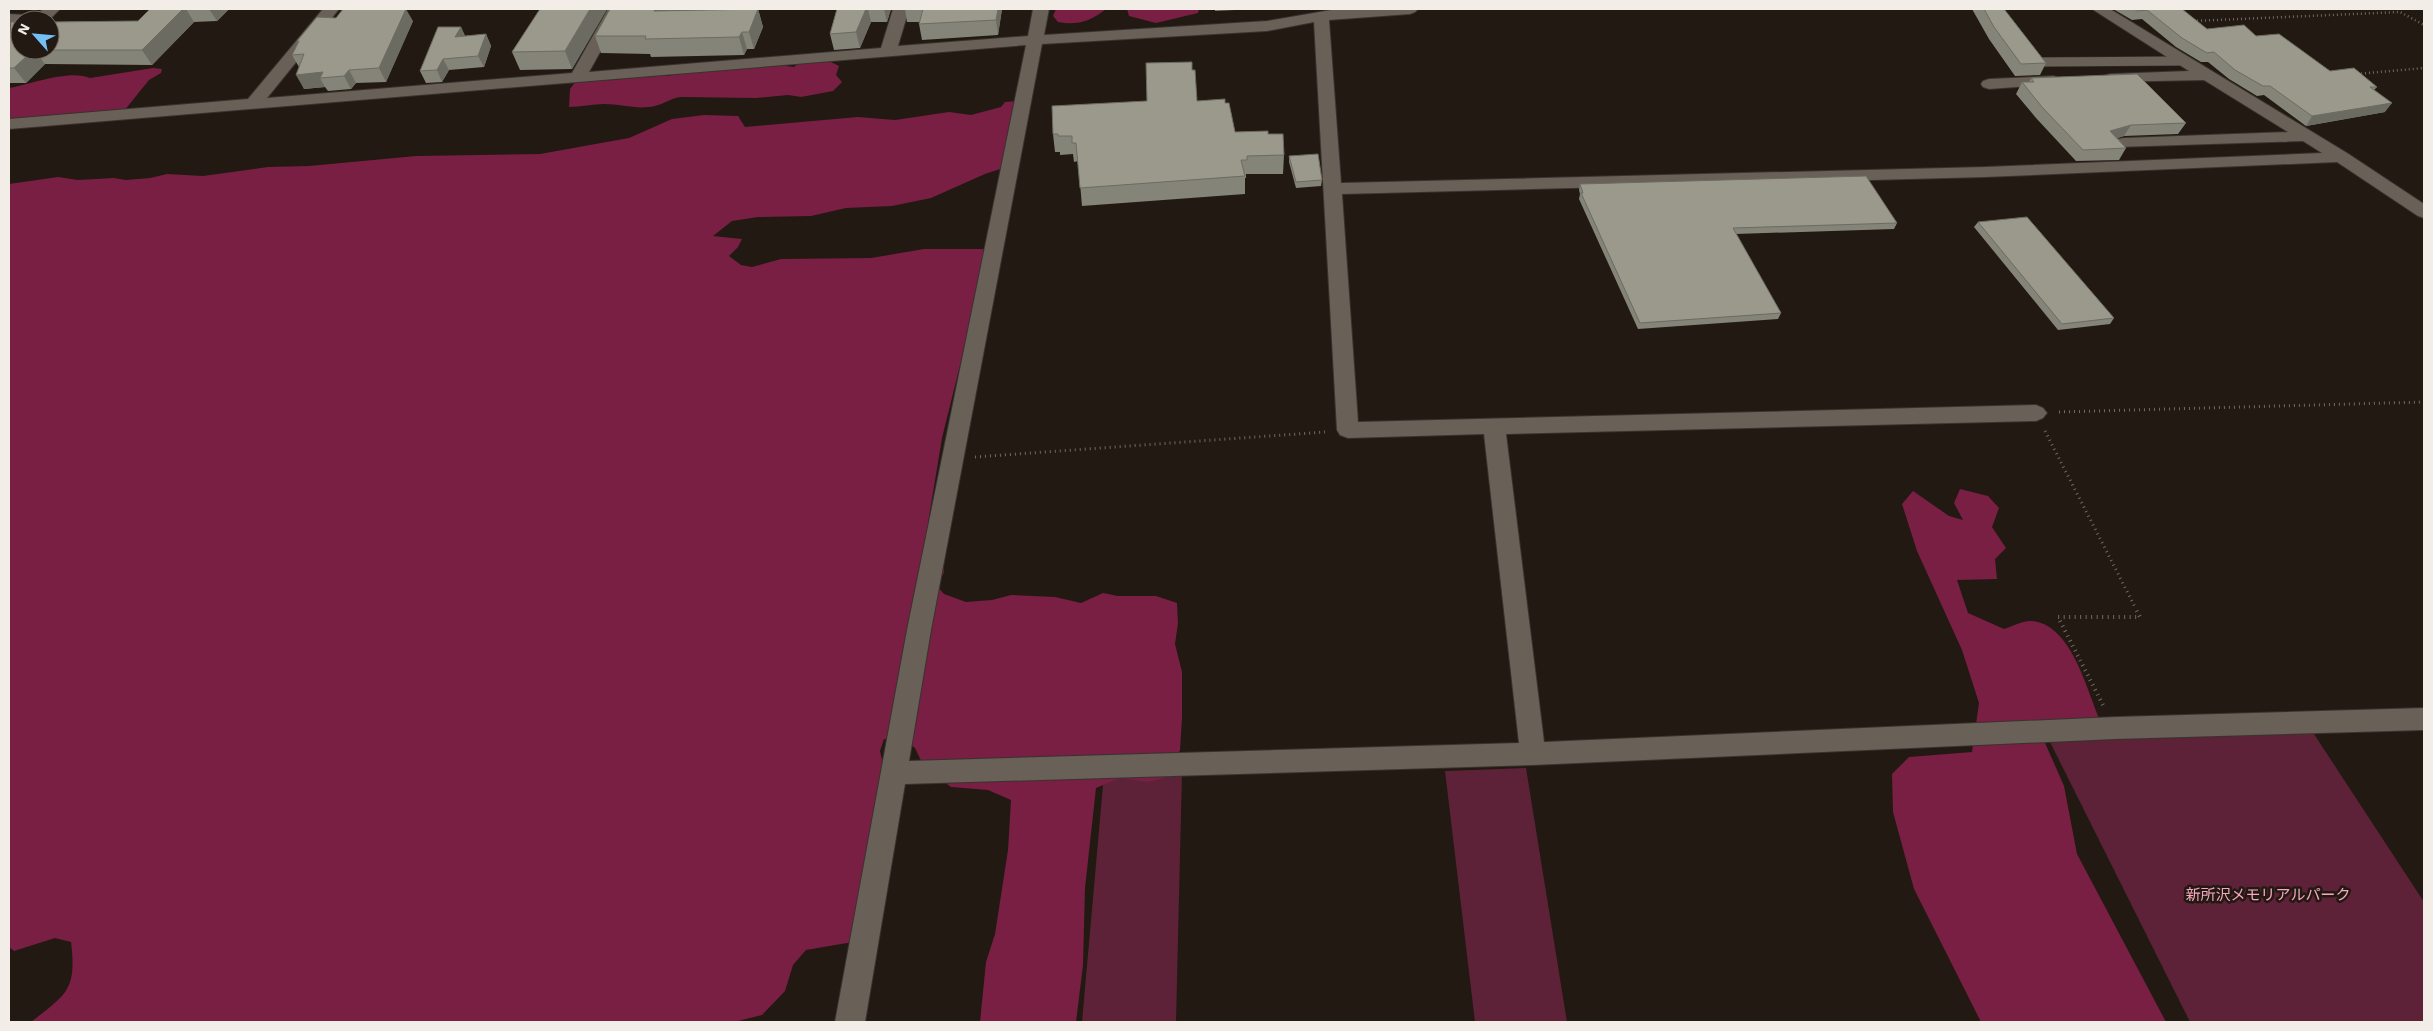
<svg xmlns="http://www.w3.org/2000/svg" width="2433" height="1031" font-family="'Work Sans','Noto Sans JP',sans-serif">
<style>
.green{fill:#5e2238}
.forest{fill:#791f43}
.lines{fill:none;stroke-linecap:round;stroke-linejoin:round}
.lane-casing{stroke:#38332f;stroke-width:10}
.street-casing{stroke:#38332f;stroke-width:2}
.path-far2{stroke:#716a63;stroke-width:2.5;stroke-dasharray:1 3;stroke-linecap:butt}
.path-far1{stroke:#716a63;stroke-width:3;stroke-dasharray:1 4;stroke-linecap:butt}
.path{stroke:#716a63;stroke-width:4;stroke-dasharray:1 4.5;stroke-linecap:butt}
.lane{stroke:#696057;stroke-width:9}
.street{fill:#696057;fill-rule:evenodd}
.wall{fill:#848478}
.shaded-wall{fill:#6c6b62}
.building{fill:#9a998c;stroke:#6c6b62}
.labels{text-anchor:middle;dominant-baseline:central;stroke-width:5;stroke-linejoin:round;paint-order:stroke}
.near-park-label{font-size:15px;fill:#f5a8be;stroke:#211912}
</style>
<rect width="100%" height="100%" fill="#211912"/>
<path class="green" d="M2312,731L2424,902V1022H2190L2049,740Z
M1526,768L1567,1022H1475L1445,771Z
M1182,772L1176,1022H1082L1104,774Z"/>
<path class="forest" d="M1056,9H1106C1091,21 1077,26 1058,22L1053,16Z
M1127,9H1199L1198,13L1156,23L1129,16Z
M827,60L839,66L836,75L842,82L833,91L801,97L788,95L756,98L681,97C671,98 664,104 655,106C637,110 622,104 604,104C593,104 581,107 569,107L570,89L576,81L615,80L658,73L668,76L690,70L721,68L733,69L772,64L794,67L800,62Z
M153,68L162,69L161,73L149,80L124,111L9,127V88C31,84 70,69 90,78Z
M1018,101L1003,168L985,174L931,198L892,206L846,208L811,216L758,217L732,221L713,236L742,239L738,247L729,256L741,265L752,267L781,259L871,258L924,249H983L987,256L942,438L928,523L940,550L944,572L937,586L944,594L966,602L992,600L1011,595L1055,597L1081,603L1103,593L1118,596H1156L1177,603L1178,623L1175,644L1182,672V718L1180,750L1168,777L1148,782L1120,778L1096,788L1085,888L1083,965L1076,1022H980L986,962L995,934L1008,850L1011,800L988,790L951,787L924,767L915,748L905,740L884,739L880,751L885,773L853,942L806,950L793,965L785,991L762,1015L734,1022H31C66,994 77,991 71,942L55,938L14,951L9,947V184L58,177L78,180L114,178L126,180L150,178L167,174L203,176L268,167L309,166L416,156L540,154L629,138L672,119L704,115L738,116L745,127L858,117L895,120L949,112L971,115L1001,107L1005,102Z
M1960,489L1988,496L1999,508L1992,527L2006,548L1995,559L1997,579L1957,580L1968,613L2004,629C2011,627 2022,621 2030,621C2070,622 2086,687 2099,718L2042,736L2064,786L2077,854L2166,1022H1981L1914,889L1893,812L1892,774L1909,757L1972,752L1979,703L1962,650L1917,551L1902,504L1913,491L1949,516L1963,520L1954,503Z"/>
<g class="lines">
<g class="lane-casing">
<path id="lane" d="M2041,62L2183,61"/>
</g>
<g class="street-casing">
<path id="street" d="M43,9H60L49,20H20V24H9V14L26,15L33,19Z
M323,9H339L267,98L572,73L608,9H624L589,72L881,48L893,9H909L898,46L1028,36L1033,9H1049L1044,35L1267,21L1337,9H1418L1415,12L1410,14L1329,20L1341,183L1985,167L2322,153L2303,141L2118,147L2115,143L2118,139L2124,138L2288,132L2204,80L2104,82L2102,79L2104,76L2110,74L2189,71L2092,9H2110L2347,153L2424,204V218L2418,216L2337,162L1985,177L1342,194L1358,422L2036,405L2043,408L2047,413L2043,418L2036,421L1506,434L1544,742L2115,717L2424,708V730L2115,739L1533,765L905,784L865,1022H835L907,630L1026,45L9,129V119L248,99ZM1314,22L1337,430L1340,435L1348,438L1484,434L1519,743L909,761L931,630L1042,44L1267,31Z
M2053,76L2059,78L2061,81L2059,84L1989,89L1983,87L1981,84L1983,81L1989,79Z"/>
</g>
<path class="path-far2" d="M2193,21L2400,12L2424,25
M2357,74L2424,68"/>
<path class="path-far1" d="M2059,412L2424,402
M2045,431L2136,609
M975,457L1325,432"/>
<path class="path" d="M2103,705L2058,617H2140L2135,608"/>
<use href="#lane" class="lane"/>
<use href="#street" class="street"/>
</g>
<path class="wall" d="M150,9H229L217,21L194,22L152,65L45,64L26,83H9V27L20,50H50V22L138,21Z
M540,9H607L572,69L520,70L512,52Z
M669,9L668,10L758,9L763,27L754,49H747L744,55L651,57L650,54L601,53L595,36Z
M837,9H891L887,22H871L860,48L834,50L830,34Z
M905,9H1002L998,35L922,40L919,24L920,22H907Z
M1215,9H1235V10L1215,11Z
M1972,9H2004L2046,63L2040,75L2015,76L1989,39Z
M2113,9H2182L2207,29L2256,36L2330,71L2377,87L2374,90L2385,112L2306,126L2264,95L2257,96L2229,79L2208,62H2201L2176,47L2142,19L2132,20Z
M413,21L386,82L356,83L351,89L328,91L325,87L304,89L299,67L292,55L298,43L297,41Z
M461,27L465,36L486,34L491,46L484,67L449,70L442,82L426,83L420,71Z
M1192,70L1197,101L1225,103L1235,132L1268,134L1284,155L1283,174H1246V178H1245V194L1082,206L1078,161L1074,162L1073,154L1060,155V152H1055L1053,134L1147,101Z
M2031,78L2186,123L2178,134L2124,136L2117,138L2126,148L2119,160L2076,161L2036,118L2016,94L2022,82H2029Z
M1289,156L1322,180L1321,186L1296,188L1289,162Z
M1580,184L1897,223L1894,229L1736,234L1781,313L1778,319L1638,329L1579,199L1580,194L1579,190Z
M1978,222L2114,318L2110,324L2058,330L1974,227Z"/>
<path class="shaded-wall" d="M183,9H186L194,22L152,65L142,50Z
M209,9H229L217,21Z
M406,9L413,21L386,82L379,68Z
M590,9H607L572,69L565,51Z
M655,9H669L660,28L654,11Z
M758,9L763,27L754,49L749,32Z
M866,9H868L871,22L860,48L856,32Z
M884,9H891L887,22Z
M998,9H1002L998,35L996,20Z
M461,27L466,38L455,37Z
M742,32L747,49L744,55L739,37Z
M486,34L491,46L484,67L478,56Z
M33,50H34L45,64L26,83L14,68Z
M443,59L449,70L442,82L437,70Z
M349,70L356,83L351,89L344,76Z
M323,72L320,78L325,87L304,89L296,75Z
M2392,103L2385,112L2306,126L2312,116Z
M2131,125L2124,136L2103,143L2110,131Z"/>
<path class="building" d="M150,9H183L142,50H50V22L138,21Z
M343,9H406L379,68L349,70L344,76L320,78L323,72L296,75L304,54L292,55L299,41H297L317,17L336,18Z
M540,9H590L565,51L512,52Z
M610,9H655L654,11L758,9L749,32H742L739,37L645,39L646,36H595Z
M837,9H866L856,32L830,34Z
M923,9H998L996,20L919,24Z
M1984,9H2004L2046,63L2021,64L1994,27Z
M2134,9H2182L2207,29L2244,25L2256,36L2279,34L2330,71L2354,68L2377,87H2370L2392,103L2312,116L2270,86H2263L2235,70L2214,52L2207,53L2182,38L2147,10L2137,11Z
M11,22H20V50H33L14,68H9V34L10,33Z
M438,27H461L455,37L486,34L478,56L443,59L437,70L420,71Z
M1192,62V70H1195L1197,101L1225,99V103H1229L1235,132L1268,131V134H1283L1284,155L1247,156V160H1241L1245,176L1080,188L1076,143H1072V136H1058V134H1053L1052,106L1147,101L1146,63Z
M2137,74L2186,123L2131,125L2110,131L2126,148L2083,150L2042,107L2022,82H2034L2031,78Z
M1318,154L1322,180L1296,182L1289,156Z
M1866,176L1897,223L1733,228L1781,313L1640,323L1581,193H1583L1580,184Z
M2027,217L2114,318L2062,324L1978,222Z"/>
<g class="labels">
<g class="near-park-label">
<text x="2268" y="895">新所沢メモリアルパーク</text>
</g>
</g>
<rect width="2433" height="1031" fill="none" stroke="#f2ede7" stroke-width="20"/>
<g transform="translate(35 35) rotate(297)"><circle r="24" fill="#211912" stroke="#756e67"/>
<path d="M0-4L9 19L0 12L-9 19Z" fill="#74c0f6"/>
<text y="-8" font-size="14" font-weight="bold" text-anchor="middle" fill="#f2ede7">N</text>
</g>
</svg>
